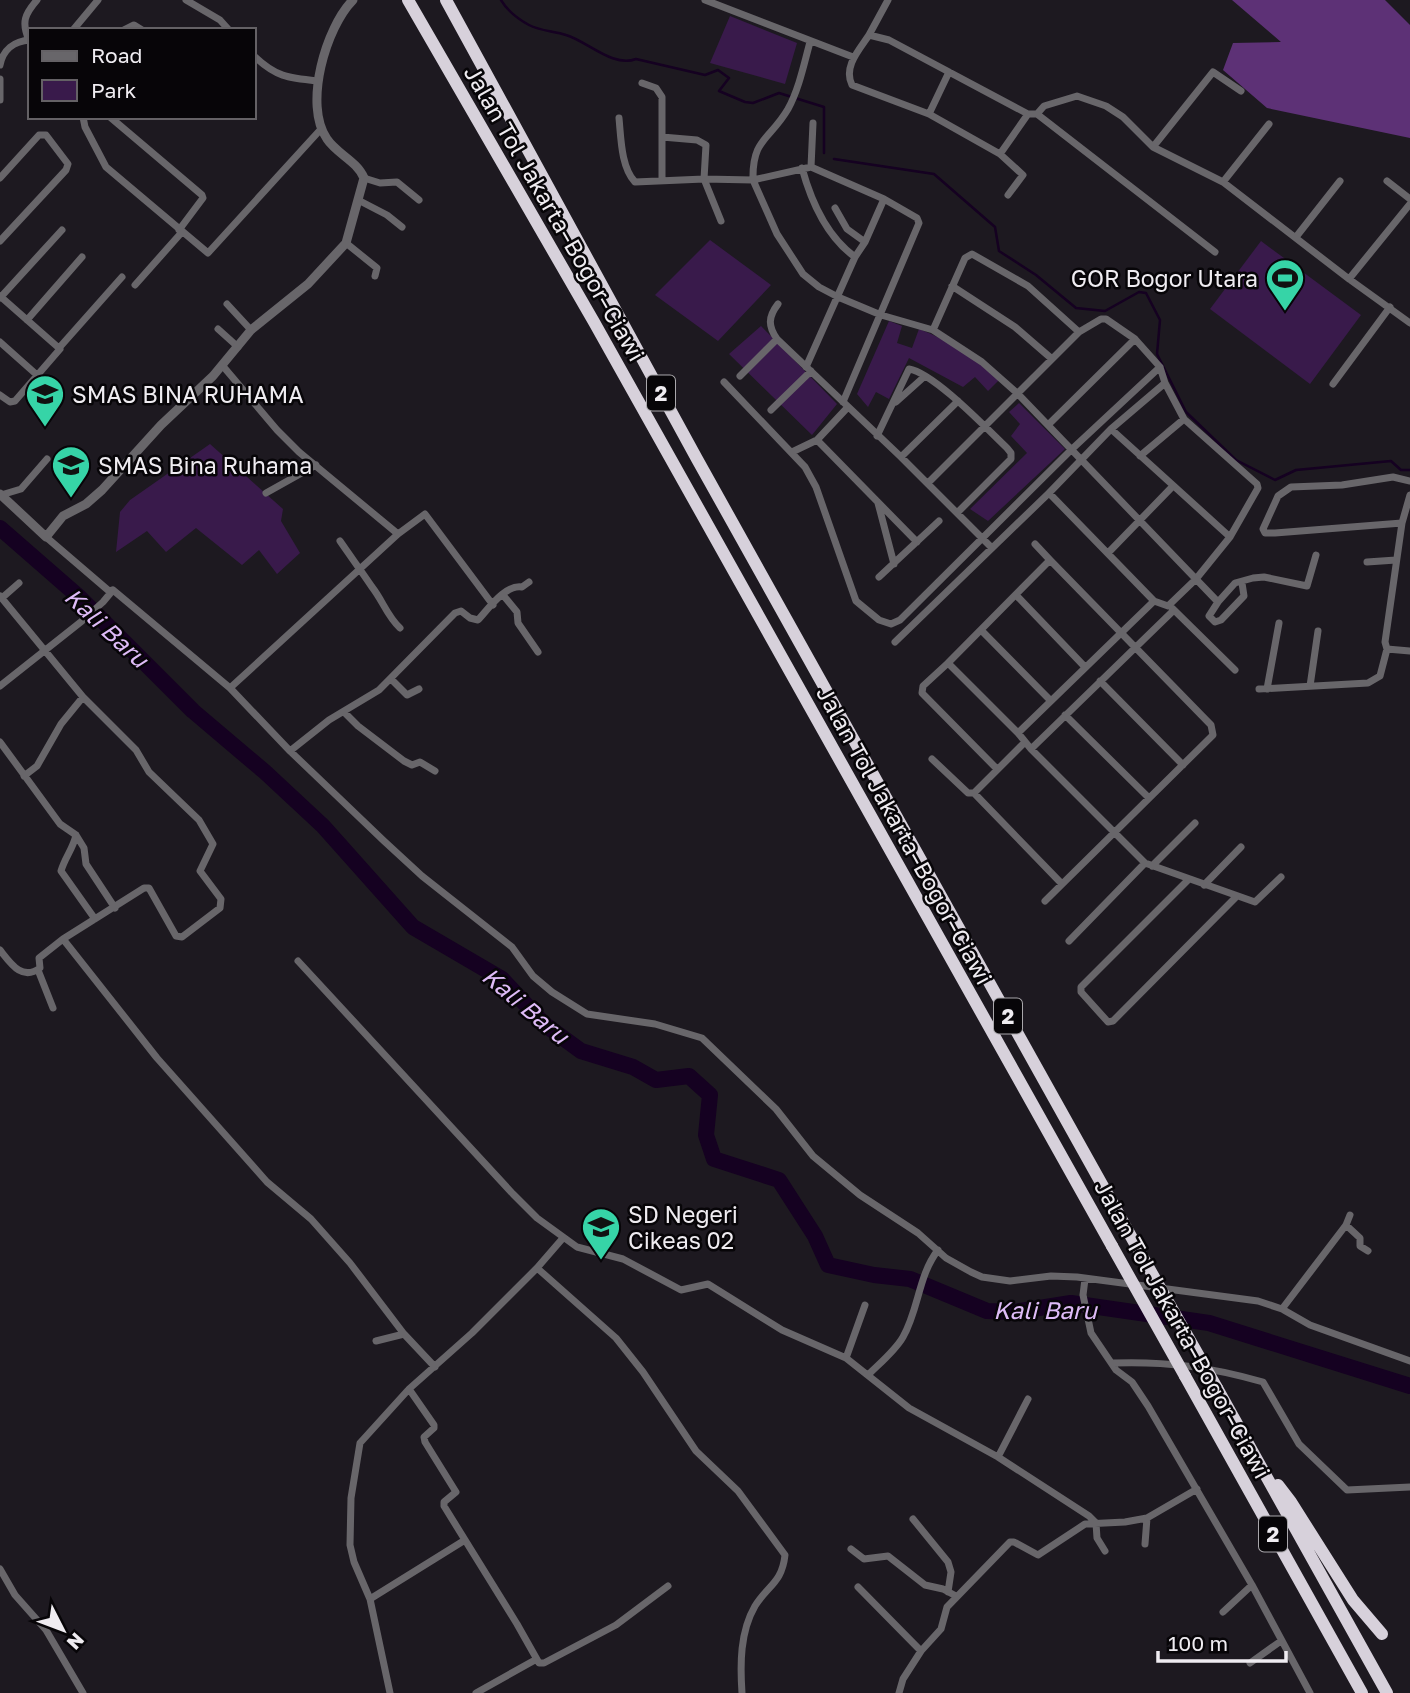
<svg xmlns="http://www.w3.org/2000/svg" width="1410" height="1693" font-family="'Golos Text',sans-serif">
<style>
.green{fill:#391a4b}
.forest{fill:#5d3176}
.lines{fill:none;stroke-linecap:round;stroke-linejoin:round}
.stream{stroke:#150121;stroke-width:2.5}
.river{stroke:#150121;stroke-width:16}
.minor{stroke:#68666a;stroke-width:7}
.tertiary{stroke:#68666a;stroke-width:9}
.motorway{stroke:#d7d1db;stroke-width:12}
.motorway-bridge{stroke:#d7d1db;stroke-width:12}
.labels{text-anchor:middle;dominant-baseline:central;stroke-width:5;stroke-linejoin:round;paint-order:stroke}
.shield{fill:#070508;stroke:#a9a7ab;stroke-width:2}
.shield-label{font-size:21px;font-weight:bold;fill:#efecf1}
.street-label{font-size:23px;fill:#efecf1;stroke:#070508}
.poi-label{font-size:23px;fill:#efecf1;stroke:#070508;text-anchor:start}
.water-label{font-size:24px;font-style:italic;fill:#debbf7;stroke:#070508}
</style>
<rect width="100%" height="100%" fill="#1d1920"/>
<path class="green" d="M730,16L797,43L785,84L710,63Z
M710,240L771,285L718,341L655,295Z
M1261,241L1361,315L1310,384L1210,309Z
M889,321L902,326L897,343L912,348L919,329C949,340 975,359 999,380L988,391L975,377L963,387L909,358L889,399L876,392L868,407L857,394Z
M761,326L837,404L812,435L729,354Z
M1019,403L1065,449L988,521L970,509L1027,453L1011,436L1020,424L1009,412Z
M210,444L283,509L281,521L300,553L277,574L259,550L242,565L196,528L166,552L147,531L116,552L120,512L130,500Z"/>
<path class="forest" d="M1232,0H1385L1410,25V138L1267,108L1223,70L1233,43L1281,42Z"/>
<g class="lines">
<path class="stream" d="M501,0C507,10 518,19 529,25C540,31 554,31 566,35C587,41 613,68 636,59L705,75L718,70L729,78L719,91L745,102L753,103L779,93L824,107V153
M834,159L934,174L995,227L999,251L1036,275L1076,308L1105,311L1139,292L1146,293L1160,320L1157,354L1186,412L1236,460L1275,480L1296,470L1391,461L1401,470H1410"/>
<path class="river" d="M0,528L78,596L193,711L265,772L323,826L413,927L502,979L544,1024L581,1051L633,1067L656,1080L689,1076L710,1095L706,1135L714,1159L779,1180L815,1236L828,1265L874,1275L910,1279L987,1311L1014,1312L1071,1303L1209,1323L1410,1386"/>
<path class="minor" d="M186,0L220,20L229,30
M705,0L853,57
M73,30L98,0
M124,30L134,25L142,30
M869,35L888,0
M29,40C21,22 25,14 37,0
M810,42C804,64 799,89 788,109C770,140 752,138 753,180L777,234L803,274L819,287L838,297L881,315L933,330L982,362L1018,394L1218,602L1235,583L1253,578L1264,577L1307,586L1316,555
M254,56C276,77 288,78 318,81
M0,65C3,50 14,41 30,40
M0,79V100
M642,83L656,88L662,97V181
M929,114L949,72
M1028,114L1000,154L929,114L852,85C843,67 859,50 869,35L889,40L1028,114H1037L1044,106L1077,96L1106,106L1123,117L1153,147L1223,182L1349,279L1410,323
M1037,114L1215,252
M83,117L85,127L106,167L208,253L321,129
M110,117L202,195L203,198L179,230
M619,118C621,138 621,167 635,182L704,179L753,180L811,167L884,199L917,218L919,223L843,402
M662,137L697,140L706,145L704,179L721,221
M1153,147L1213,72L1241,91
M1000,154L1023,175L1008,195
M811,167L813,123
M802,168C811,201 826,236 855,257
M0,178L39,135H46L68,164L66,170L0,241
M364,178L380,183L397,182L419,200
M1387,181L1410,199
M1223,182L1269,124
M360,201L387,215L402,227
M835,208L847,229L865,242
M1296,237L1340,181
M346,243L377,268L375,276
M1349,279L1410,204
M135,285L182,232
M952,286L1015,327L1052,359
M0,296L60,349L15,401L10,402L0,395
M0,298L62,230
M227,304L251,330
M778,304C768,317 768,326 777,339L901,457L992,548
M27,320L82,257
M218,329L238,347
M933,330L965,258L972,254L1028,286L1079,332
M0,342L37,375
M59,348L122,277
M222,365L277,430L299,452L398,534
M806,367L855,257L865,242L884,199
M740,376L777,339
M724,382L805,467L816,487L856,601L879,620L891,624L900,620L1071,450L1160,367
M1333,384L1390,307
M896,402L925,376
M771,410L811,371
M1048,425L1135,339
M1111,429L1230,537
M877,436L909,369C934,373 987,429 1007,448L1011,453V459L957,513
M817,440L917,542
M792,452L817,440L848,407
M1140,456L1184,419
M901,457L958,401
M928,483L1079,332L1101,319H1106L1135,339L1160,367L1165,383L1184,419L1257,484L1258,488L1230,537L1196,579L1168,606L1154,601L1049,493L1111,429L1165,383
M266,493L316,465
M1,495L21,489L47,459
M1410,495L1402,523L1385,642L1387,649L1410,651
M878,503L894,564
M1402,523L1275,533H1265L1263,529L1278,496L1291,487L1342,485L1393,477L1410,481
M46,537L109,591L113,590L230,688L290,751L384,841L422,876L512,947L533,976L552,992L587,1014L655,1024L702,1038L776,1109L813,1156L860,1195L918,1233L946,1258L971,1272L982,1277L1010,1281L1051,1276L1077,1277L1258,1301L1282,1309L1310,1325L1410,1361
M340,541C351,557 362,572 372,587C383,601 387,616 400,628
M1035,544L1050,560
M1108,553L1173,486
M1367,562L1396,560
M879,577L939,521
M503,595L517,612L518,623L538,652
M1016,595L1085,667
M0,596L83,697L136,750L149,772L199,820L213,844L200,871L221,899L220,908L182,937L176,936L149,888H144L63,939L157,1058L267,1182L311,1219L350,1263L404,1334
M2,598L19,583
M1154,601L1018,733L1031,749L1174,610
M1218,602L1209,616L1215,622L1221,620L1244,596L1242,583
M1172,608L1235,670
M981,630L1050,700
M895,642L1049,493
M948,663L923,686L922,693L997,769
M391,679L407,695L419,689
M1100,681L1183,765
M0,686L82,621L103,602L113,590
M1310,686L1318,631
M230,688L398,534L425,514L493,605
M1259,689L1368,683L1380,676L1387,649
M1267,689L1279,623
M344,712L358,726L404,761L412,765L420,762L435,771
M1065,715L1149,798
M1018,733L948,663L1050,560L1211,725L1213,735L1045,901
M0,742L60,824L76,835L84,848L86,864L115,908
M1031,749L1145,863L1255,902L1281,877
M290,751L329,720L379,690L455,613L461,611L470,618L478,620C489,608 506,584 522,587L529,582
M932,759L968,793H974L1062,884
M24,776L37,766L61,724L83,697
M974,793L1025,742
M76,835C73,849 65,857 61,871L95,919
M1152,866L1195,823
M1189,879L1081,987V992L1108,1022L1113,1021L1237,896
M1204,885L1241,847
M1069,941L1145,863
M0,950C11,964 22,981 40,968L39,958L63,939
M298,961L513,1194L537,1218L577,1247L623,1259L681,1290L708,1284L782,1330L846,1358L909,1408L998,1457L1089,1516L1096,1523L1097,1538L1105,1551
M38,970L53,1008
M1346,1225L1360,1238V1246L1368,1251
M537,1268L616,1338L643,1372L696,1451L738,1491L785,1555C782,1583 768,1585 755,1606C740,1632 740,1664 742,1693
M1085,1279L1083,1295L1091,1333L1116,1370L1132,1382L1148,1406L1252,1585L1310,1693
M1282,1309L1346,1225L1350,1215
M376,1341L404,1334L435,1367
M846,1358L865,1305
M1112,1363C1167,1361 1210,1367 1263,1382L1299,1444L1347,1490L1410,1487
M869,1374C880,1363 895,1351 903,1337C919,1309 918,1276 938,1250
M409,1389L434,1425V1428L424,1437L425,1442L456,1492L444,1502V1506L517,1624L539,1663H544L616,1625L668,1586
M998,1457L1028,1399
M913,1519L948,1562L951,1572L948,1592
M1145,1544L1147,1518
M851,1549L864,1559L888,1556L925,1585L943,1589L956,1596
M0,1569L15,1595L46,1630L83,1693
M858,1587L921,1651
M370,1599L465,1540
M1223,1612L1252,1585
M1250,1663L1281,1641
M390,1693L370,1599L354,1562L350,1545L351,1498L360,1443L409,1389L472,1333L537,1268L563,1238
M476,1693L535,1660
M899,1693L903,1679L921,1651L941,1629L947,1607L1010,1542H1014L1038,1555L1085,1524L1125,1522L1147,1518L1197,1489"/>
<path class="tertiary" d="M0,494L46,537L63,516L86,504L102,490L161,425L213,376L251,330L308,284L346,243L364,178C357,161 337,154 327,139C303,105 326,27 353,0"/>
<path class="motorway" d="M408,0L594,322L1112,1246
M446,0L697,459L1138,1249
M1185,1376L1362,1693
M1217,1388L1387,1693
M1278,1485L1291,1502L1353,1600L1382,1634"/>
<path class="motorway-bridge" d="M1112,1246L1185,1376
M1138,1249L1217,1388"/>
</g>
<defs>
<g id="stadium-pin" transform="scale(2.0125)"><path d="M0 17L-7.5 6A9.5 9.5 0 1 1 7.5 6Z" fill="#36d4a7" stroke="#070508"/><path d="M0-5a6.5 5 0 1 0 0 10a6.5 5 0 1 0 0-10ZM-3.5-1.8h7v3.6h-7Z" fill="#111"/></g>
<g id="university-pin" transform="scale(2.0125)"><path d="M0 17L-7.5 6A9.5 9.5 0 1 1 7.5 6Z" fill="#36d4a7" stroke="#070508"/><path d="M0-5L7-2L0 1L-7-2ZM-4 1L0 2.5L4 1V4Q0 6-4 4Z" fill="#111"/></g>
<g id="school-pin" transform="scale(2.0125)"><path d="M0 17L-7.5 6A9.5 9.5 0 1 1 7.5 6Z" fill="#36d4a7" stroke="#070508"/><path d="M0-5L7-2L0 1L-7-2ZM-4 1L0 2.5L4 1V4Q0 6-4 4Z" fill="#111"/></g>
</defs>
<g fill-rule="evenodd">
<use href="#stadium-pin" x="1285" y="278"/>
<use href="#university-pin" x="45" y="394"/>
<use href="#school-pin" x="71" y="465"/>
<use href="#school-pin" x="601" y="1227"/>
</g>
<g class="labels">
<g class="shield">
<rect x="647" y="375.5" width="28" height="35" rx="5"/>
<rect x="994" y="998.5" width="28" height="35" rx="5"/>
<rect x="1259" y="1516.5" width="28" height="35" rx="5"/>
</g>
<g class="shield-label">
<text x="661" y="393">2</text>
<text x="1008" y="1016">2</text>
<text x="1273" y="1534">2</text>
</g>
<g class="street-label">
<text transform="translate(555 213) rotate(60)">Jalan Tol Jakarta–Bogor–Ciawi</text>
<text transform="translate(905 835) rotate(61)">Jalan Tol Jakarta–Bogor–Ciawi</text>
<text transform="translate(1183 1329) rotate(61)">Jalan Tol Jakarta–Bogor–Ciawi</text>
</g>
<g class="poi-label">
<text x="1258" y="278" text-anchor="end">GOR Bogor Utara</text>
<text x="72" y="394">SMAS BINA RUHAMA</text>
<text x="98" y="465">SMAS Bina Ruhama</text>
<text x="628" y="1214">SD Negeri<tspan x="628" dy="26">Cikeas 02</tspan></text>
</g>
<g class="water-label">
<text transform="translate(107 627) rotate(43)">Kali Baru</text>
<text transform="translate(526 1005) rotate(40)">Kali Baru</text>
<text x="1045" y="1309">Kali Baru</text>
</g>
</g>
<rect x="28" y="28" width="228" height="91" fill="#070508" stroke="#646165" stroke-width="2"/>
<rect x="42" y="51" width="35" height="10" fill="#68666a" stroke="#646165" stroke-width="2"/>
<text x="91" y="63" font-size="21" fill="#efecf1">Road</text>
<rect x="42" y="80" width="35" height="21" fill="#391a4b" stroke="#646165" stroke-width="2"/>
<text x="91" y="98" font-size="21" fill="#efecf1">Park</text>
<g transform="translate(63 1630) rotate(132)" stroke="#070508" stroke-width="5" paint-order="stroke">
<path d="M0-5L12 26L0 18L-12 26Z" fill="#efecf1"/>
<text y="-10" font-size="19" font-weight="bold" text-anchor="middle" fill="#efecf1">N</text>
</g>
<path d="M1158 1651v10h128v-10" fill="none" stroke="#efecf1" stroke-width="3.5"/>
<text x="1168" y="1651" font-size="21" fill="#efecf1" stroke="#070508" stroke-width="5" paint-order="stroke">100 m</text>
</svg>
